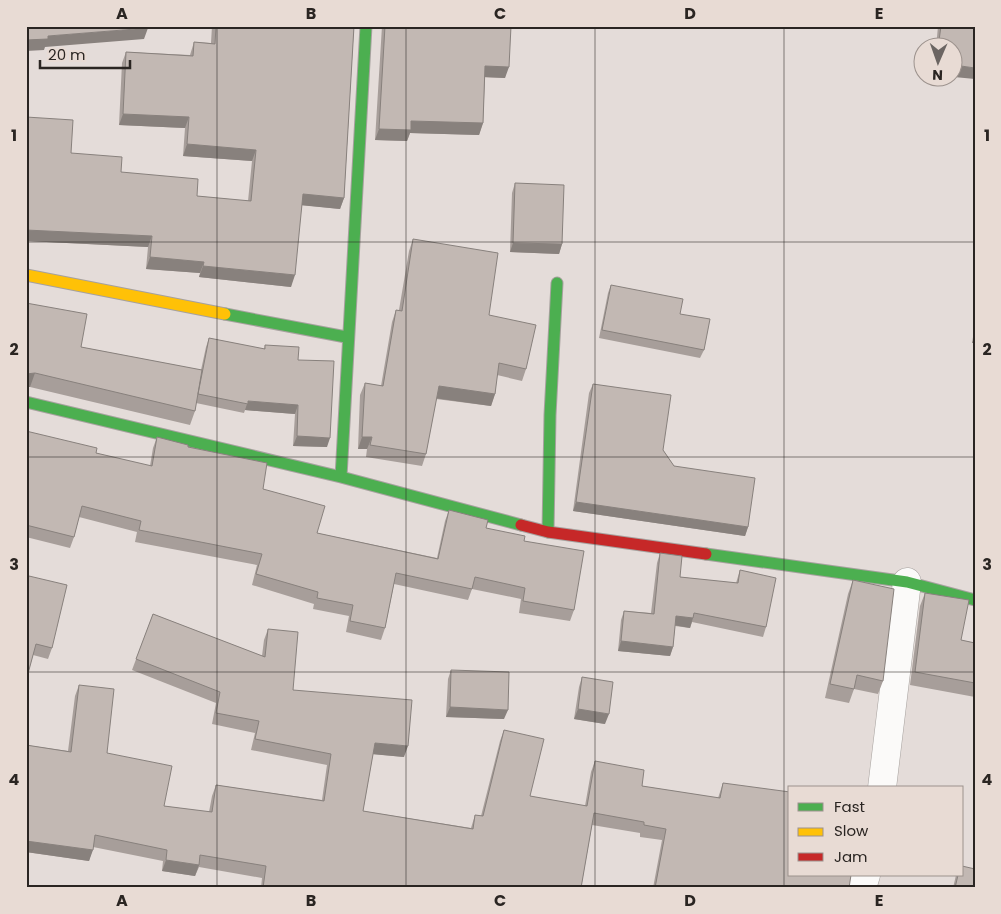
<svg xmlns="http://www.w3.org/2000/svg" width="1001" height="914" font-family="Poppins,sans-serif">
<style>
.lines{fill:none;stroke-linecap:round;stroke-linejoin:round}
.street-casing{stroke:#a6a19e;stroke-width:29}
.fast-casing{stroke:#a6a19e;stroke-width:13}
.slow-casing{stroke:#a6a19e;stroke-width:13}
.jam-casing{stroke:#a6a19e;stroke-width:13}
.street{stroke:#fbfaf9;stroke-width:28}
.fast{stroke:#4caf50;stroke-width:11}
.slow{stroke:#ffc107;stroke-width:11}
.jam{stroke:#c62828;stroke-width:11}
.wall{fill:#a79e9a}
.shaded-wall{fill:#88817d}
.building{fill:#c2b8b3;stroke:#88817d}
.grid{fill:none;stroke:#2a2522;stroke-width:1;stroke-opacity:0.55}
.neatline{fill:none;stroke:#2a2522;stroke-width:2}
.grid-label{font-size:16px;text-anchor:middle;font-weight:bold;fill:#2a2522}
</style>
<rect width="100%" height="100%" fill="#e4dcd9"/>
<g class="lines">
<g class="street-casing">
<path id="street" d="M882,788L907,582
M862,888L866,875"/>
</g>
<g class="fast-casing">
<path id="fast" d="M366,26L341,477L521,525
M225,314L346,337
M26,402L341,477
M548,532L550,415L557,283
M706,554L907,582L975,600"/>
</g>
<g class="slow-casing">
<path id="slow" d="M26,275L225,314"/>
</g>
<g class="jam-casing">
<path id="jam" d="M521,525L548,532L706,554"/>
</g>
<use href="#street" class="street"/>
<use href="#fast" class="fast"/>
<use href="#slow" class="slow"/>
<use href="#jam" class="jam"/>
</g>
<path class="wall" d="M212,26H354L344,198L340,209L302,205L291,287L199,277L200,273L146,269L148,247L26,241V117L71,153L121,172L197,196L248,201L252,161L183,156L185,128L119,125L122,63L126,52L190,55L194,42L211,43Z
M382,26H511L505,78L485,77L483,123L479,135L410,133L407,141L375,140Z
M938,26H975L954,48H936Z
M515,183L562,244L559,254L510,252L512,193Z
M413,239L489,315L526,369L522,381L497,375L495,394L491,406L436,399L426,454L422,466L366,457L367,449H358L360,395L365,383L381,386L392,322L396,310H399L409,251Z
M611,285L680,314L704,350L700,358L599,338L608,293Z
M26,303L81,347L201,370L206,347L209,338L264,349L265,345L298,360L327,447L293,446L295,414L245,410L244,413L196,403L195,411L190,425L30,387Z
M975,325V343H972Z
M593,384L663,450L674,466L748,527L745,536L573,511L589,393Z
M26,431L96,453L150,466L153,448L157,437L188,447L263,489L317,533L437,558L445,521L449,510L486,528L524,541L574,610L570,621L519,613L521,599L472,589L468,600L394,584L385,628L381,640L346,632L349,616L313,609L314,604L252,585L257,565L135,542L137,532L79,517L74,537L70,548L26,537Z
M660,553L680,577L736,583L740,570L766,627L763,637L692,622L690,628L675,626L673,647L670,656L618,651L621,620L624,611L651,613L657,563Z
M29,576L52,648L48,659L33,655L26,681V583Z
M853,580L883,681L878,694L854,689L849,703L825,698L848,594Z
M925,593L961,640L975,643V697L910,685L920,606Z
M153,614L262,656L264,640L268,629L293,690L404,757L373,754L363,811L471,828L475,815L481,816L500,741L504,730L530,796L585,806L591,772L595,761L642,786L718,798L723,783L790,875L849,888H653L662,840L640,837V833L592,825L581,888H261L262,878L199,867L195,876L162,871L163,861L93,847L89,861L26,852V745L68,751L75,696L79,685L107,753L164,806L209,812L212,796L216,785L322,800L327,765L251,750L255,733L212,724L216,703L132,670Z
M451,670L504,719L446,717L448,679Z
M582,677L605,724L574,719L579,687Z
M956,875H962L975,888H953Z"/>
<path class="shaded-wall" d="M148,28L144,39L45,47L44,50L26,51V40L48,36Z
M954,65L975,68V79L954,77Z
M485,66L509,67L505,78L481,77Z
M123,114L189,117L185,128L119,125Z
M411,121L483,123L479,135L410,133L407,141L375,140L379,129Z
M187,144L256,150L252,161L183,156Z
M303,194L344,198L340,209L299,205Z
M26,230L152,236L148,247L26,241Z
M513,243L562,244L559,254L510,252Z
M150,257L204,262L200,273L146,269Z
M203,266L295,275L291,287L199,277Z
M975,336V343H972Z
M35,373L30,387H26V374Z
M439,386L495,394L491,406L434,398Z
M248,401L298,405L295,414L245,410Z
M297,436L330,438L327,447L293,446Z
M362,437H372L367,449H358Z
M576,502L748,527L745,536L573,511Z
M676,616L693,618L690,628L673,625Z
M621,641L673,647L670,656L618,651Z
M450,707L508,710L504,719L446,717Z
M578,709L609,714L605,724L574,719Z
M375,743L408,746L404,757L371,754Z
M26,841L93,850L89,861L26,852Z
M166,860L199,865L195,876L162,871Z"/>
<path class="building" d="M26,26H148V28L48,36V39L26,40Z
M216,26H354L344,198L303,194L295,275L203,266L204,262L150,257L152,236L26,230V117L73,120L71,153L122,157L121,172L198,179L197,196L251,201L256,150L187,144L189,117L123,114L126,52L193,56L194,42L215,44Z
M385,26H511L509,67L485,66L483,123L411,121V130L379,129Z
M941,26H975V68L954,65V48H938Z
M515,183L564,185L562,244L513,243Z
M413,239L498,253L489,315L536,325L526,369L499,363L495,394L439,386L426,454L370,445L372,437H362L365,383L383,386L396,310L402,311Z
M611,285L683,299L680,314L710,319L704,350L602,330Z
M26,303L87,314L81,347L202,370L195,411L35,373L26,374Z
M209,338L265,349V345L299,347L298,360L334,361L330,438L297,436L298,405L248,401V404L198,394Z
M593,384L671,395L663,450L674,466L755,478L748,527L576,502Z
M26,431L97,448L96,453L152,466L157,437L188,445V447L267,463L263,489L325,506L317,533L438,559L449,510L488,520L486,528L525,536L524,541L584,551L574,610L523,601L525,588L475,577L472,589L396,573L385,628L350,621L353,605L317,598L318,592L256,574L262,554L139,530L141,521L82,506L74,537L26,525Z
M660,553L682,556L680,577L738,583L740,570L776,578L766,627L694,613L693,618L676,616L673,647L621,641L624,611L654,614Z
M29,576L67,585L52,648L36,644L26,681V587Z
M853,580L894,589L883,681L857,675L854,689L830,684Z
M925,593L969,600L961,640L975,643V683L915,672Z
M153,614L265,657L268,629L298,632L293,690L412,700L408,746L375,743L363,811L473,829L475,815L483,816L504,730L544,739L530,796L587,806L595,761L644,770L642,786L720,798L723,783L790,792V875H851L849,888H655L666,829L644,825V822L594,813L581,888H263L266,866L200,855L199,865L166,860L167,850L95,835L93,850L26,841V745L71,752L79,685L114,689L107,753L172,766L164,806L212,812L216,785L324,801L331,754L255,739L259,721L216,713L220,692L136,659Z
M451,670L509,672L508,710L450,707Z
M582,677L613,682L609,714L578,709Z
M962,866L975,869V888H955L958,875H962Z"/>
<path class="grid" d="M217,26V888M406,26V888M595,26V888M784,26V888M26,242H975M26,457H975M26,672H975"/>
<rect width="1001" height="914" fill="none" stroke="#e8dbd4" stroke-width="55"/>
<rect x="788" y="786" width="175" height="90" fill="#e8dbd4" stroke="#9c928d"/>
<rect x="798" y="803" width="25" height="8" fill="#4caf50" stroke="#9c928d"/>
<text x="834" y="812" font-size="15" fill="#2a2522">Fast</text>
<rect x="798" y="828" width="25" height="8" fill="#ffc107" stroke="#9c928d"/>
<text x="834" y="836" font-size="15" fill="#2a2522">Slow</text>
<rect x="798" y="853" width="25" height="8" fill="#c62828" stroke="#9c928d"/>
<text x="834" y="862" font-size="15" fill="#2a2522">Jam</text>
<g transform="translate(938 62) rotate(182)"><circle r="24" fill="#e8dbd4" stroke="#9c928d"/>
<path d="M0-4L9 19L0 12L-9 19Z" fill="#6b6562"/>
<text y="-8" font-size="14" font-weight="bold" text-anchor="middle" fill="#2a2522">N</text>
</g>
<path d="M40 60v8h90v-8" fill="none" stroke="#2a2522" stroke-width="2.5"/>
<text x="48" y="60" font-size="15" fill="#2a2522" stroke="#e8dbd4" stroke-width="4" paint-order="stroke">20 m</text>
<rect x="28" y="28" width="946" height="858" class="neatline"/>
<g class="grid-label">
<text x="122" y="19">A</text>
<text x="311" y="19">B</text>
<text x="500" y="19">C</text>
<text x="690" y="19">D</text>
<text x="879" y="19">E</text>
<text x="14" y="141">1</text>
<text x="987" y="141">1</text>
<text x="14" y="355">2</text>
<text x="987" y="355">2</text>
<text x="14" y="570">3</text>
<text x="987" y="570">3</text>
<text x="14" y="785">4</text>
<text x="987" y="785">4</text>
<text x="122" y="906">A</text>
<text x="311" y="906">B</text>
<text x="500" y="906">C</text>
<text x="690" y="906">D</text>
<text x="879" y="906">E</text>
</g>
</svg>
